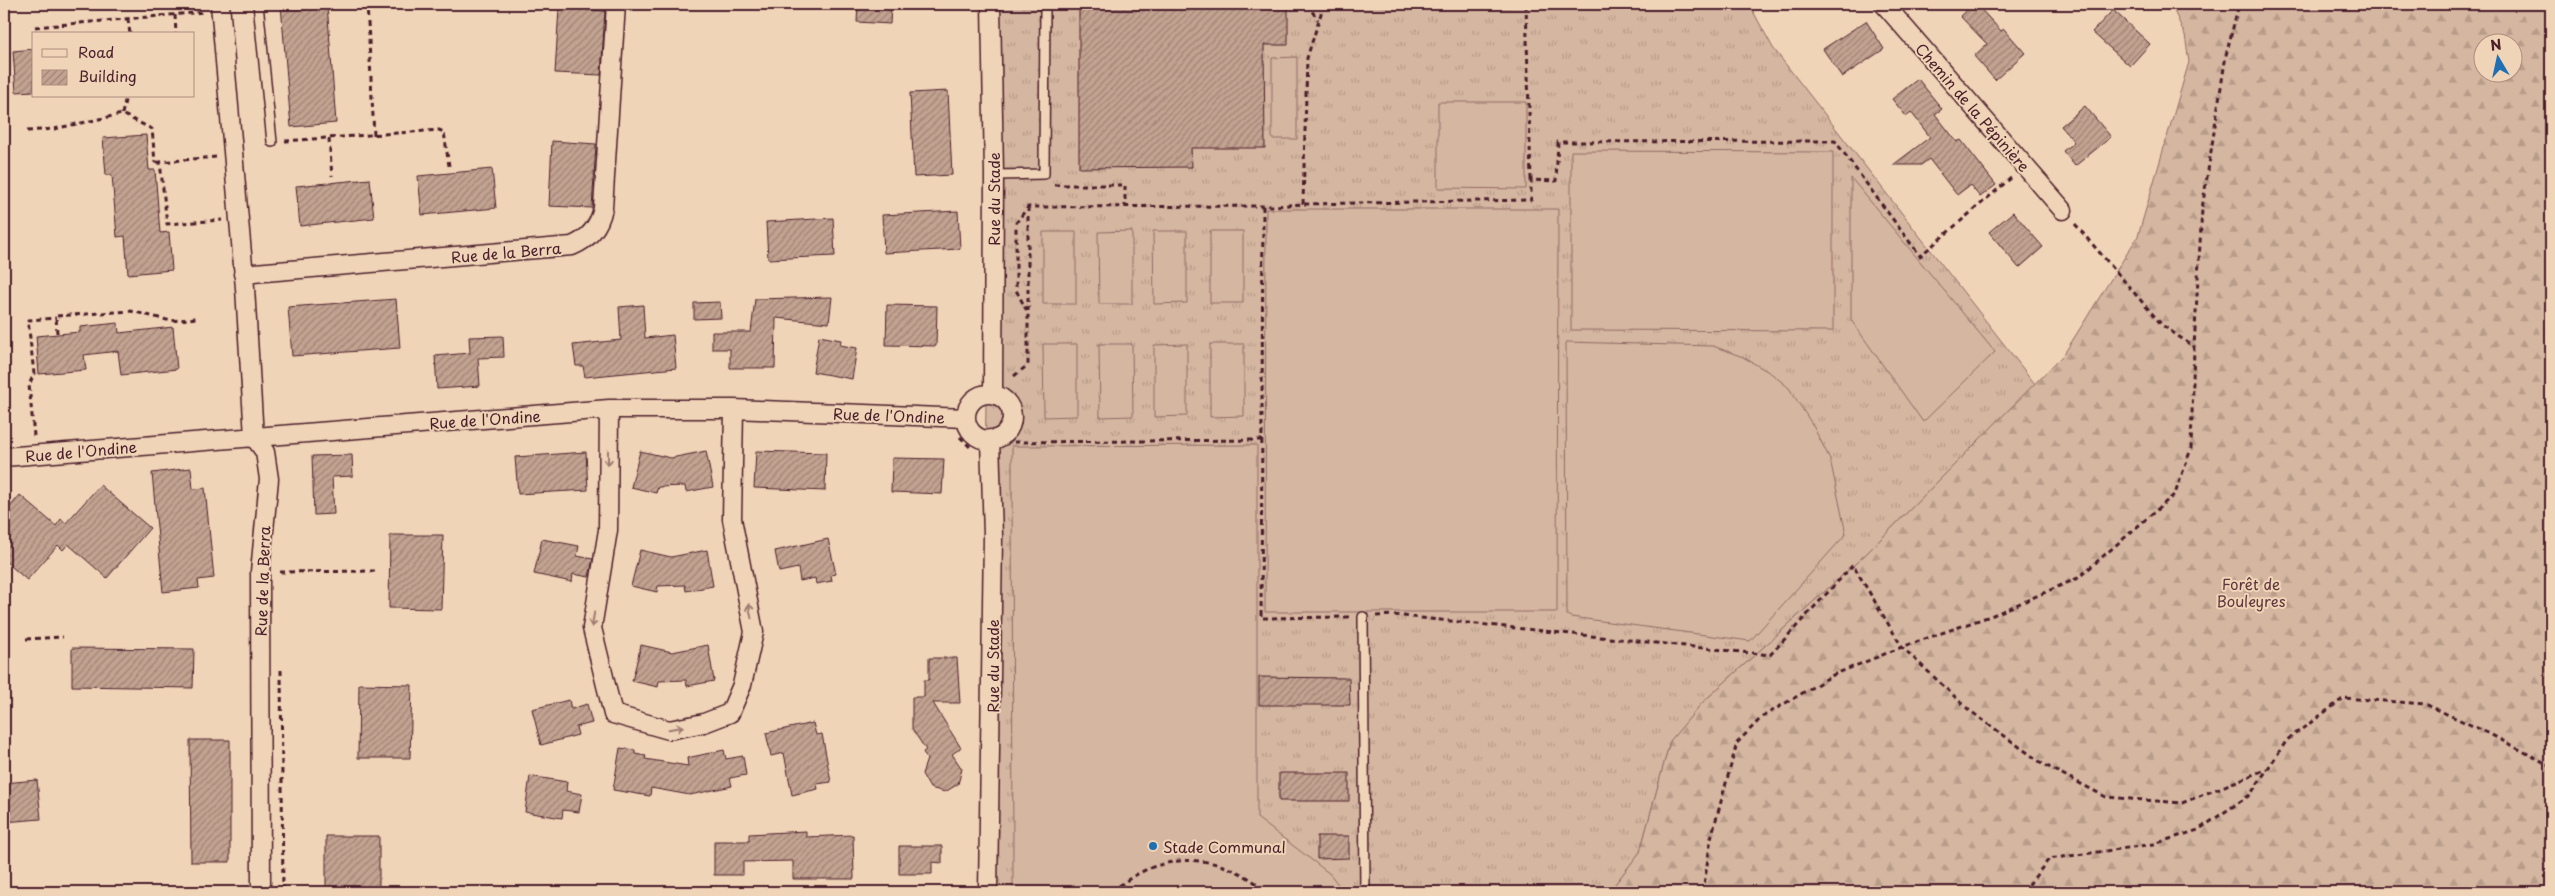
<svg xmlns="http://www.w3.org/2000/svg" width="2555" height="896" font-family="'Playpen Sans',sans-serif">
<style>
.grass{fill:url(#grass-tufts);stroke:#906a66}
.forest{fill:url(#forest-firs);stroke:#906a66;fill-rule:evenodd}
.garden{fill:#d5b6a0;stroke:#906a66}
.building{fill:url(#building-hatch);stroke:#4a1f2b}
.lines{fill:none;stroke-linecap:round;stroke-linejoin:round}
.lane-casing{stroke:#4a1f2b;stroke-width:12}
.street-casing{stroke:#4a1f2b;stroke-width:21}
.path{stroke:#4a1f2b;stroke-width:3;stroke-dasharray:5 4;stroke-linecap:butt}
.lane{stroke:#f0d4b7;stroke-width:9}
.street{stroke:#f0d4b7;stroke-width:18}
.oneway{stroke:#9d7a71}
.poi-dot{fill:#1f6fb2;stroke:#f0d4b7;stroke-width:2}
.labels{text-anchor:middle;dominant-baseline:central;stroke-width:4;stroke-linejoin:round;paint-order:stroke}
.street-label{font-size:15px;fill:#4a1f2b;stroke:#f0d4b7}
.park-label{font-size:15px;fill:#5f363d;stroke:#f0d4b7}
.poi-label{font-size:15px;fill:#4a1f2b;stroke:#f0d4b7;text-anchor:start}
</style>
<defs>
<pattern id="grass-tufts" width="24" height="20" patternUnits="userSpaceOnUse" patternTransform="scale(1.25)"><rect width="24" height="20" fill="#d5b6a0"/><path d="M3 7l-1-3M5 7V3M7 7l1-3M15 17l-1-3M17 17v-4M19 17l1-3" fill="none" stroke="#b89c8a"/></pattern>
<pattern id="forest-firs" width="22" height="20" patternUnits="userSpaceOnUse" patternTransform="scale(1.25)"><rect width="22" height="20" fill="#d5b6a0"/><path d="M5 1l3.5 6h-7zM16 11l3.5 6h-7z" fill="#b89c8a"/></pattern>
<pattern id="building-hatch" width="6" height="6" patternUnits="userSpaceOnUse" patternTransform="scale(1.25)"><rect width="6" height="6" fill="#c2a290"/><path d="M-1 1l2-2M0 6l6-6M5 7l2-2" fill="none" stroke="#a08376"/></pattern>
</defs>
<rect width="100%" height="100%" fill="#f0d4b7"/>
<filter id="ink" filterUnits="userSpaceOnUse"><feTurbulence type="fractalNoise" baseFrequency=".02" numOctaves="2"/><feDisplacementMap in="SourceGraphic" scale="10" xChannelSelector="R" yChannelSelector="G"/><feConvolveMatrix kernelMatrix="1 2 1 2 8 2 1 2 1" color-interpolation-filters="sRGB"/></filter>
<g filter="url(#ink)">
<path class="grass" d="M990,4H1749L1773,48L2035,384L1866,554L1702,703L1670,742L1640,852L1609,892H981Z"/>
<path class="forest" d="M2171,4H2551V892H1609L1640,852L1670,741L1702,703L1866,554L2064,354L2138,236L2189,62L2185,35ZM2482,42H2512V72H2482Z"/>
<path class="garden" d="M1297,57V139H1272V58Z
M1438,102H1526V189L1438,188Z
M1571,151L1833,152V331L1571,330Z
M1851,178L1995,352L1923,422L1851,320Z
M1266,209H1558L1557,612H1265Z
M1132,231V304H1099L1098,232Z
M1153,231H1187V303L1154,304Z
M1210,231H1243V303H1210Z
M1043,232H1076V304H1043Z
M1566,342L1713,346L1743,357L1772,374L1789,388L1812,424L1830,459L1846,534L1750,641L1571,617L1567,615Z
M1043,344H1077V416L1044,417Z
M1099,344H1132L1133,416L1100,417Z
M1187,344V416L1154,417V345Z
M1210,344H1244V416L1210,417Z
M1257,445V818L1330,874L1344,892H1013L1012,446Z"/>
<path class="building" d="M327,4L336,123L291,127L281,5Z
M858,4H891L890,24L857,22Z
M1079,4H1288V45H1264L1265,148H1191L1192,167L1079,168Z
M1973,4H1976L2001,31L2004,29L2025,53L1995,80L1974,56L1987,44L1960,16Z
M559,8L605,11L601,75L555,73Z
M2113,10L2150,44L2130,66L2092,32Z
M1866,21L1884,49L1842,77L1823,49Z
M34,49V91L16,92L13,51Z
M1918,79L1942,109L1935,114L1957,142L1961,140L1996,185L1980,197L1970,185L1957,195L1929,159L1921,165H1893L1930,137L1911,112L1906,116L1892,99Z
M948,91L952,175L914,177L910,93Z
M2085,106L2111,137L2075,166L2063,151L2074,142L2061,126Z
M146,135L149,170H155L160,233L169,232L172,270L128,274L125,236L117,237L112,175H106L103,138Z
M552,141L596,144L592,208L549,206Z
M492,169L496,208L422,215L418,176Z
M370,179L374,218L300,226L296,186Z
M958,211L960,249L884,253L882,215Z
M2013,212L2043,247L2019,268L1989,232Z
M833,218L835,256L768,259L766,222Z
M832,297L829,323L776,318L775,368H730V349H712V332H751L755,299Z
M396,299L400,348L292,356L288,307Z
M720,302L721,318L694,319V303Z
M643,305L645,338L673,335L676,368L585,377L583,366H576L573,345L621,340L619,307Z
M887,305L937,306L936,346L886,345Z
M118,323L119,333L173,327L177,369L121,375L118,351L84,355L86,370L39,374L36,336L80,332V327Z
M503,336L504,357L478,358L480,386L437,389L435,356L470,353L469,337Z
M819,336L841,340L840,345L857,348L852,379L813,372Z
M640,451L671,458L706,451L713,487L686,492L685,486L658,487L656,493L631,487Z
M756,451L826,453L825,491L754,488Z
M586,452L588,490L518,494L515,457Z
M352,455L353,476L332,477L334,514L314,515L312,456Z
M892,458L944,459L942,494L891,492Z
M191,468L193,489L205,488L214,578L198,580L199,588L163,592L152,473Z
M100,485L150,528L107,578L68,544L63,550L58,545L27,580L4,560V514L20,495L56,526L61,519L66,523Z
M390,535H443L441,609L389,608Z
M542,539L579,546L577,556L593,559L589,577L573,574L572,582L534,574Z
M828,539L836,574L831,575L832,581L816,584L815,578L800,581L798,568L779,572L775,551Z
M640,550L671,557L707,550L713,586L686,591L685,585L658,586L657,592L631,586Z
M641,645L672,652L708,645L714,681L687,686L686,680L659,681L658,687L632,681Z
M72,648L194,649L193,688L72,686Z
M929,658H957L960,703H933L961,748L952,754L962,769L958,784L945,792L930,788L922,774L927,759L923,752L926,750L912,729V697H924V680H929Z
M1259,677L1349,678L1350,705H1259Z
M359,684L412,685L410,758H358Z
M569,700L571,709L587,704L592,723L576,727L578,735L541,745L532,709Z
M813,723L816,735L822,734L831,782L817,784L818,789L792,795L784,753L771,756L766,733Z
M190,740H230V862H191Z
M620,748L635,750V754L646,756L645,759L688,766L687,758L724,750L726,759L743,756L746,775L730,778L732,786L690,795L651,788L650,796L613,790Z
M1279,773H1349V801H1279Z
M530,776L567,782L566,791L582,794L579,812L563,810L562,818L525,812Z
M37,780L41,819L4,822V783Z
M806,831V837L853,835L854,879H793V861L743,862V875H714V841H749V834Z
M326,836H379V892H326Z
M1317,836H1349V858L1317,859Z
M899,846H942V863L932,862V874H899Z"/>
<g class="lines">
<g class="lane-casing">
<path id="lane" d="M258,4L272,142
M994,175L1044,174L1045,4
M1363,617L1365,892"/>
</g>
<g class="street-casing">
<path id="street" d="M220,4L245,288L254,437L265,452L269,479L260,572L261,892
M991,4L994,175L993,394
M1884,4L2063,210
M243,274L572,246C589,239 599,227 603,208L616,4
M966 417a23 23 0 1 1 46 0a23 23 0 1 1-46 0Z
M609,409L608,530L592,628L613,714L669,730L704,723L730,713L742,685L754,632L732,519L734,409
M4,457L609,409H734L966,418
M988,892L993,536L990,439"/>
</g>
<path class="path" d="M367,4L374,135
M1307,4L1318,20
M1526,4L1531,180
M175,15L176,34
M128,19L130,34
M35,27L204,12
M122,114L126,96
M27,131L54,129L122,114L152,129L155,162H160
M329,139L332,176
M285,141L439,130L444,132L449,166
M216,157L160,162L167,224L222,220
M1054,185H1125V206
M1303,204L1307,58L1324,4
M1263,206L1261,618L1350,617
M2075,224L2162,325L2194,347
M1028,311V207
M57,333L56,316L131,311L171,321L196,318
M1014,376L1028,365V313L1016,290V223L1028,207L1274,206L1303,204L1531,200V180L1556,181L1558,142L1835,141L1920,256L2011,178
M34,436L29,385L34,374L28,320L56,318
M960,437L972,449
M1014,442L1262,440
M280,572L376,571
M1376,616L1393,615L1770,655L1853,565L1902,647L1969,710L2043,764L2106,797L2182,803L2267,769
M26,639L63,637
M281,670L283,892
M1112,892C1159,850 1220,850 1267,892
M1703,892L1711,838L1737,743L1762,717L1833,675L1902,647L1993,615L2078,578L2175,494L2191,449L2194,347L2202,209L2226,55L2239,4
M2023,892L2049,859L2154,844L2198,830L2250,795L2287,740L2344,698L2425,704L2486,732L2551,766"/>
<use href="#lane" class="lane"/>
<use href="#street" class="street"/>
</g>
<defs><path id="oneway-shaft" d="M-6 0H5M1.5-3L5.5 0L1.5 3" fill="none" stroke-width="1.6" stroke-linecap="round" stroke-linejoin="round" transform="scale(1.25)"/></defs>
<g class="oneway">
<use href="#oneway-shaft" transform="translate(608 458) rotate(90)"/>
<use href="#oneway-shaft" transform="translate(750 611) rotate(-101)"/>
<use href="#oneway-shaft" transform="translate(593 620) rotate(99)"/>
<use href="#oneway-shaft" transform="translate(676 728) rotate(-10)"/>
</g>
</g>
<circle class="poi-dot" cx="1153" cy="846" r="5"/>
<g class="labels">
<g class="street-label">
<text transform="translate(1973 107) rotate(49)">Chemin de la Pépinière</text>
<text transform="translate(993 199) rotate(-90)">Rue du Stade</text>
<text transform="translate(506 252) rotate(-5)">Rue de la Berra</text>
<text transform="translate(889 415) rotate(2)">Rue de l'Ondine</text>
<text transform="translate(485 419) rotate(-4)">Rue de l'Ondine</text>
<text transform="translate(81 451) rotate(-5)">Rue de l'Ondine</text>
<text transform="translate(262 581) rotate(-88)">Rue de la Berra</text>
<text transform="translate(992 666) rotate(-90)">Rue du Stade</text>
</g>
<g class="park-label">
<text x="2251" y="583">Forêt de<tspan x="2251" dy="17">Bouleyres</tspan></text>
</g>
<g class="poi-label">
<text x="1163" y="846">Stade Communal</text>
</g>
</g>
<rect width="2555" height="896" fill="none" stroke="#f0d4b7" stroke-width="20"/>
<rect x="10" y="10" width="2535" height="876" fill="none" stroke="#4a1f2b" stroke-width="2" filter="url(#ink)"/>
<rect x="32" y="32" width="162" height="65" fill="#f0d4b7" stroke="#ae8c7f"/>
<rect x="42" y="49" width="25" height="8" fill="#f0d4b7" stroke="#ae8c7f"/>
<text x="78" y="58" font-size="15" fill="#4a1f2b">Road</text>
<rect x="42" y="70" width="25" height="15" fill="url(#building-hatch)" stroke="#ae8c7f"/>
<text x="78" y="82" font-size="15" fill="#4a1f2b">Building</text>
<g transform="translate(2498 58) rotate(351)"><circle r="24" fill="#f0d4b7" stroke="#ae8c7f"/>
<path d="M0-4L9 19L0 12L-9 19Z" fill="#1f6fb2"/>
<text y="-8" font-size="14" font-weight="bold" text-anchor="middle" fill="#4a1f2b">N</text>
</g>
</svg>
